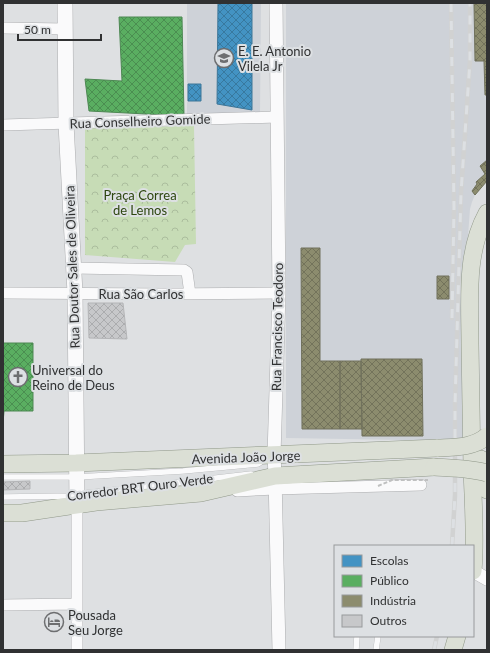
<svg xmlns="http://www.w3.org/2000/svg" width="490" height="653" font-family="Lato,sans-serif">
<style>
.built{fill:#ced2d8}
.park{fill:url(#park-crowns)}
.schools{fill:url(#schools-cross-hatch);stroke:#3d7698}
.public{fill:url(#public-cross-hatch);stroke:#4d8853}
.industry{fill:url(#industry-cross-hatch);stroke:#70715c}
.building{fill:url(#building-cross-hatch);stroke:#b4b5b7}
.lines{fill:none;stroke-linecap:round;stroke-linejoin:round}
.service-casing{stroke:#acadaf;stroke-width:6}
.minor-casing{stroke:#acadaf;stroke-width:12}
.tertiary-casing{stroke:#acadaf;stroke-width:14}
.secondary-casing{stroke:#acadaf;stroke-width:16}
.primary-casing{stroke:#909889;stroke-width:18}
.service{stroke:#fafafb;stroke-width:5.5}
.minor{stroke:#fafafb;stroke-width:11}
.tertiary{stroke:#fafafb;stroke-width:13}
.secondary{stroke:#fafafb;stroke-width:15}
.primary{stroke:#dbdfd5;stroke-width:17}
.rail-casing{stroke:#d1d2d2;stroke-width:4.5}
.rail{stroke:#dde0e3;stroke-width:3;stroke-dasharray:9;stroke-linecap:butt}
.primary-bridge-casing{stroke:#909889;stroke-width:18;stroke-linecap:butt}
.path-bridge{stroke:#bfc0c0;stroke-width:2;stroke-dasharray:4 2;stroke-linecap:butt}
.primary-bridge{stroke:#dbdfd5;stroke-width:17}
.labels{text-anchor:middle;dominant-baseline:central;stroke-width:4;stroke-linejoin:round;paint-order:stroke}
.poi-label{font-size:13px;fill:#303132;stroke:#dde0e3;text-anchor:start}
.street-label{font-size:13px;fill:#303132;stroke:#dde0e3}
.park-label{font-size:13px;fill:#2d460f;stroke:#dde0e3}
</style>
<defs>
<pattern id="park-crowns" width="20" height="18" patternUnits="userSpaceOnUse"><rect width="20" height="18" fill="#c7dcb6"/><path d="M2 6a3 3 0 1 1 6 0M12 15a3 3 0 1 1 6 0" fill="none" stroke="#abbd9d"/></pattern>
<pattern id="schools-cross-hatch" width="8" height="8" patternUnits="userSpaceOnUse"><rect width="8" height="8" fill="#4393c3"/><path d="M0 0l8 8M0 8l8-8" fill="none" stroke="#38799f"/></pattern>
<pattern id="public-cross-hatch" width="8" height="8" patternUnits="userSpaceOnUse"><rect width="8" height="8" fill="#5aae61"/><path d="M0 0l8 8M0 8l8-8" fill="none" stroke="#4b8e51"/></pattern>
<pattern id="industry-cross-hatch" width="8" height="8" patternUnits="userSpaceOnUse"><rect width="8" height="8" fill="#8c8c6e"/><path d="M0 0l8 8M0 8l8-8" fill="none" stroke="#73735b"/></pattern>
<pattern id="building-cross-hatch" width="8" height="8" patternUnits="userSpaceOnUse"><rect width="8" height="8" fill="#c7c8ca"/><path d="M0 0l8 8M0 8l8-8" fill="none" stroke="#abacae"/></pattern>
</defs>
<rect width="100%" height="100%" fill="#dee0e2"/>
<path class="built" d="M187,3H261L260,113L187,116Z
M286,3H487V181L475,195L472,202L470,209L466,263L465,441L286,438Z"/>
<path class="park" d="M194,126L196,244L185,245L175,262L85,255V128Z"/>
<path class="schools" d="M218,3H252V110L217,104Z
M188,84H201V101H188Z"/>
<path class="public" d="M119,17H182L184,116L89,111L85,79L122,81Z
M3,343H33V411H4L3,423Z"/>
<path class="industry" d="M474,3H487V95H485L484,61H475Z
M487,160V181L475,195L472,191L477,184L476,182L485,174L480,166Z
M301,248H320V361H340V429H302Z
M437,276H449V299H437Z
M361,359H422L423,436H362Z
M340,361H361L362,429H340Z"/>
<path class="building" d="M88,303H123L127,339L89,338Z
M30,481V489L3,490V482Z"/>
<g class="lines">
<g class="service-casing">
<path id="service" d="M3,477H77L183,471L258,464L261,462
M3,497L76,496L86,493L251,474
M356,650L357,636
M376,650L378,636"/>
</g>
<g class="minor-casing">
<path id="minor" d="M3,28L65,29
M3,125L277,117
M74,268L184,270L187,272L190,294
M3,293L164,294L279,293
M237,491L275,489L421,485
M77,505V650
M3,605L77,604"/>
</g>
<g class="tertiary-casing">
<path id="tertiary" d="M276,3L279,293L274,455L275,476L279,650
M473,571L487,579"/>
</g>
<g class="secondary-casing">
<path id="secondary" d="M65,3L66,124L75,293L77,505"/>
</g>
<g class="primary-casing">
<path id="primary" d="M481,459L484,478L487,490
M3,464L76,463L438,448
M3,513H22L96,502L201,493L275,476L434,467
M473,571C476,537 473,502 472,468C471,427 471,385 470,344C470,300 465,253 487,213
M453,650L457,636"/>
</g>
<use href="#service" class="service"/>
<use href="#minor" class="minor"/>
<use href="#tertiary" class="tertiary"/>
<use href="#secondary" class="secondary"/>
<use href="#primary" class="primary"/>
<g class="rail-casing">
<path id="rail" d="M451,3L454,208L452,318
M452,546L455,495V405L461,193L470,60V3
M434,650L437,636"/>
</g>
<use href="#rail" class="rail"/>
<g class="primary-bridge-casing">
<path id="primary-bridge" d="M438,448C455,447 473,448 487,436
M434,467C451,468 470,468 487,473"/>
</g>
<path class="path-bridge" d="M378,486L392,480H428"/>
<use href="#primary-bridge" class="primary-bridge"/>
</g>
<defs>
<g id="school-ring" transform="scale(1)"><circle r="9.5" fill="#dde0e3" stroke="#6d6e70" stroke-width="1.5"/><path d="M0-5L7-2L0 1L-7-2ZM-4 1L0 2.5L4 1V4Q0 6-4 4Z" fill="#6d6e70"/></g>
<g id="church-ring" transform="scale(1)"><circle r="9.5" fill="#dde0e3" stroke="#6d6e70" stroke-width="1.5"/><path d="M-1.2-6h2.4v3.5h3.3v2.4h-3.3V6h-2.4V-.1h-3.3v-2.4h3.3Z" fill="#6d6e70"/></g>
<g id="hotel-ring" transform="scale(1)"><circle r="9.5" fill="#dde0e3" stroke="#6d6e70" stroke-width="1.5"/><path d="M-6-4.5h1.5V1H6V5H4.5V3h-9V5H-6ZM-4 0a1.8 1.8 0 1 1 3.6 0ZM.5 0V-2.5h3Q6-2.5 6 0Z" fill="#6d6e70"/></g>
</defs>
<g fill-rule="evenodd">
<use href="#school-ring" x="224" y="58"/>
<use href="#church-ring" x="18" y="377"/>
<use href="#hotel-ring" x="54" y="622"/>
</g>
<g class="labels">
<g class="poi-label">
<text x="238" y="51">E. E. Antonio<tspan x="238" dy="15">Vilela Jr</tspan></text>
<text x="32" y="370">Universal do<tspan x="32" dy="15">Reino de Deus</tspan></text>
<text x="68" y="615">Pousada<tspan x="68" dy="15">Seu Jorge</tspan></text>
</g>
<g class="street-label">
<text transform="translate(140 121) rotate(-2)">Rua Conselheiro Gomide</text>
<text transform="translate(72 267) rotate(-92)">Rua Doutor Sales de Oliveira</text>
<text x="141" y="294">Rua São Carlos</text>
<text transform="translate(277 327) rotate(-89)">Rua Francisco Teodoro</text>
<text transform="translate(246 457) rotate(-2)">Avenida João Jorge</text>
<text transform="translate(140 487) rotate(-7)">Corredor BRT Ouro Verde</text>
</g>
<g class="park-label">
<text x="140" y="195">Praça Correa<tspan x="140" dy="15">de Lemos</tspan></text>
</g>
</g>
<rect width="490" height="653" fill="none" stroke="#303132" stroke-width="8"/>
<rect x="334" y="545" width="140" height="92" fill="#dde0e3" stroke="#989a9c"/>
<rect x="342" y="555" width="20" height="12" fill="#4393c3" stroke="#989a9c"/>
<text x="370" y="565" font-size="12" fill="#303132">Escolas</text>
<rect x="342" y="575" width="20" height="12" fill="#5aae61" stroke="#989a9c"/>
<text x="370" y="585" font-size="12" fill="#303132">Público</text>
<rect x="342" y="595" width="20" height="12" fill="#8c8c6e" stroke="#989a9c"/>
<text x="370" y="605" font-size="12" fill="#303132">Indústria</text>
<rect x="342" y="615" width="20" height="12" fill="#c7c8ca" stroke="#989a9c"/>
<text x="370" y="625" font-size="12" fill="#303132">Outros</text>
<path d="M18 34v6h83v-6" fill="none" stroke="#303132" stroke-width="2"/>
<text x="24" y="34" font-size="12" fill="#303132" stroke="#dde0e3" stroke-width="3" paint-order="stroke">50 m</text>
</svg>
